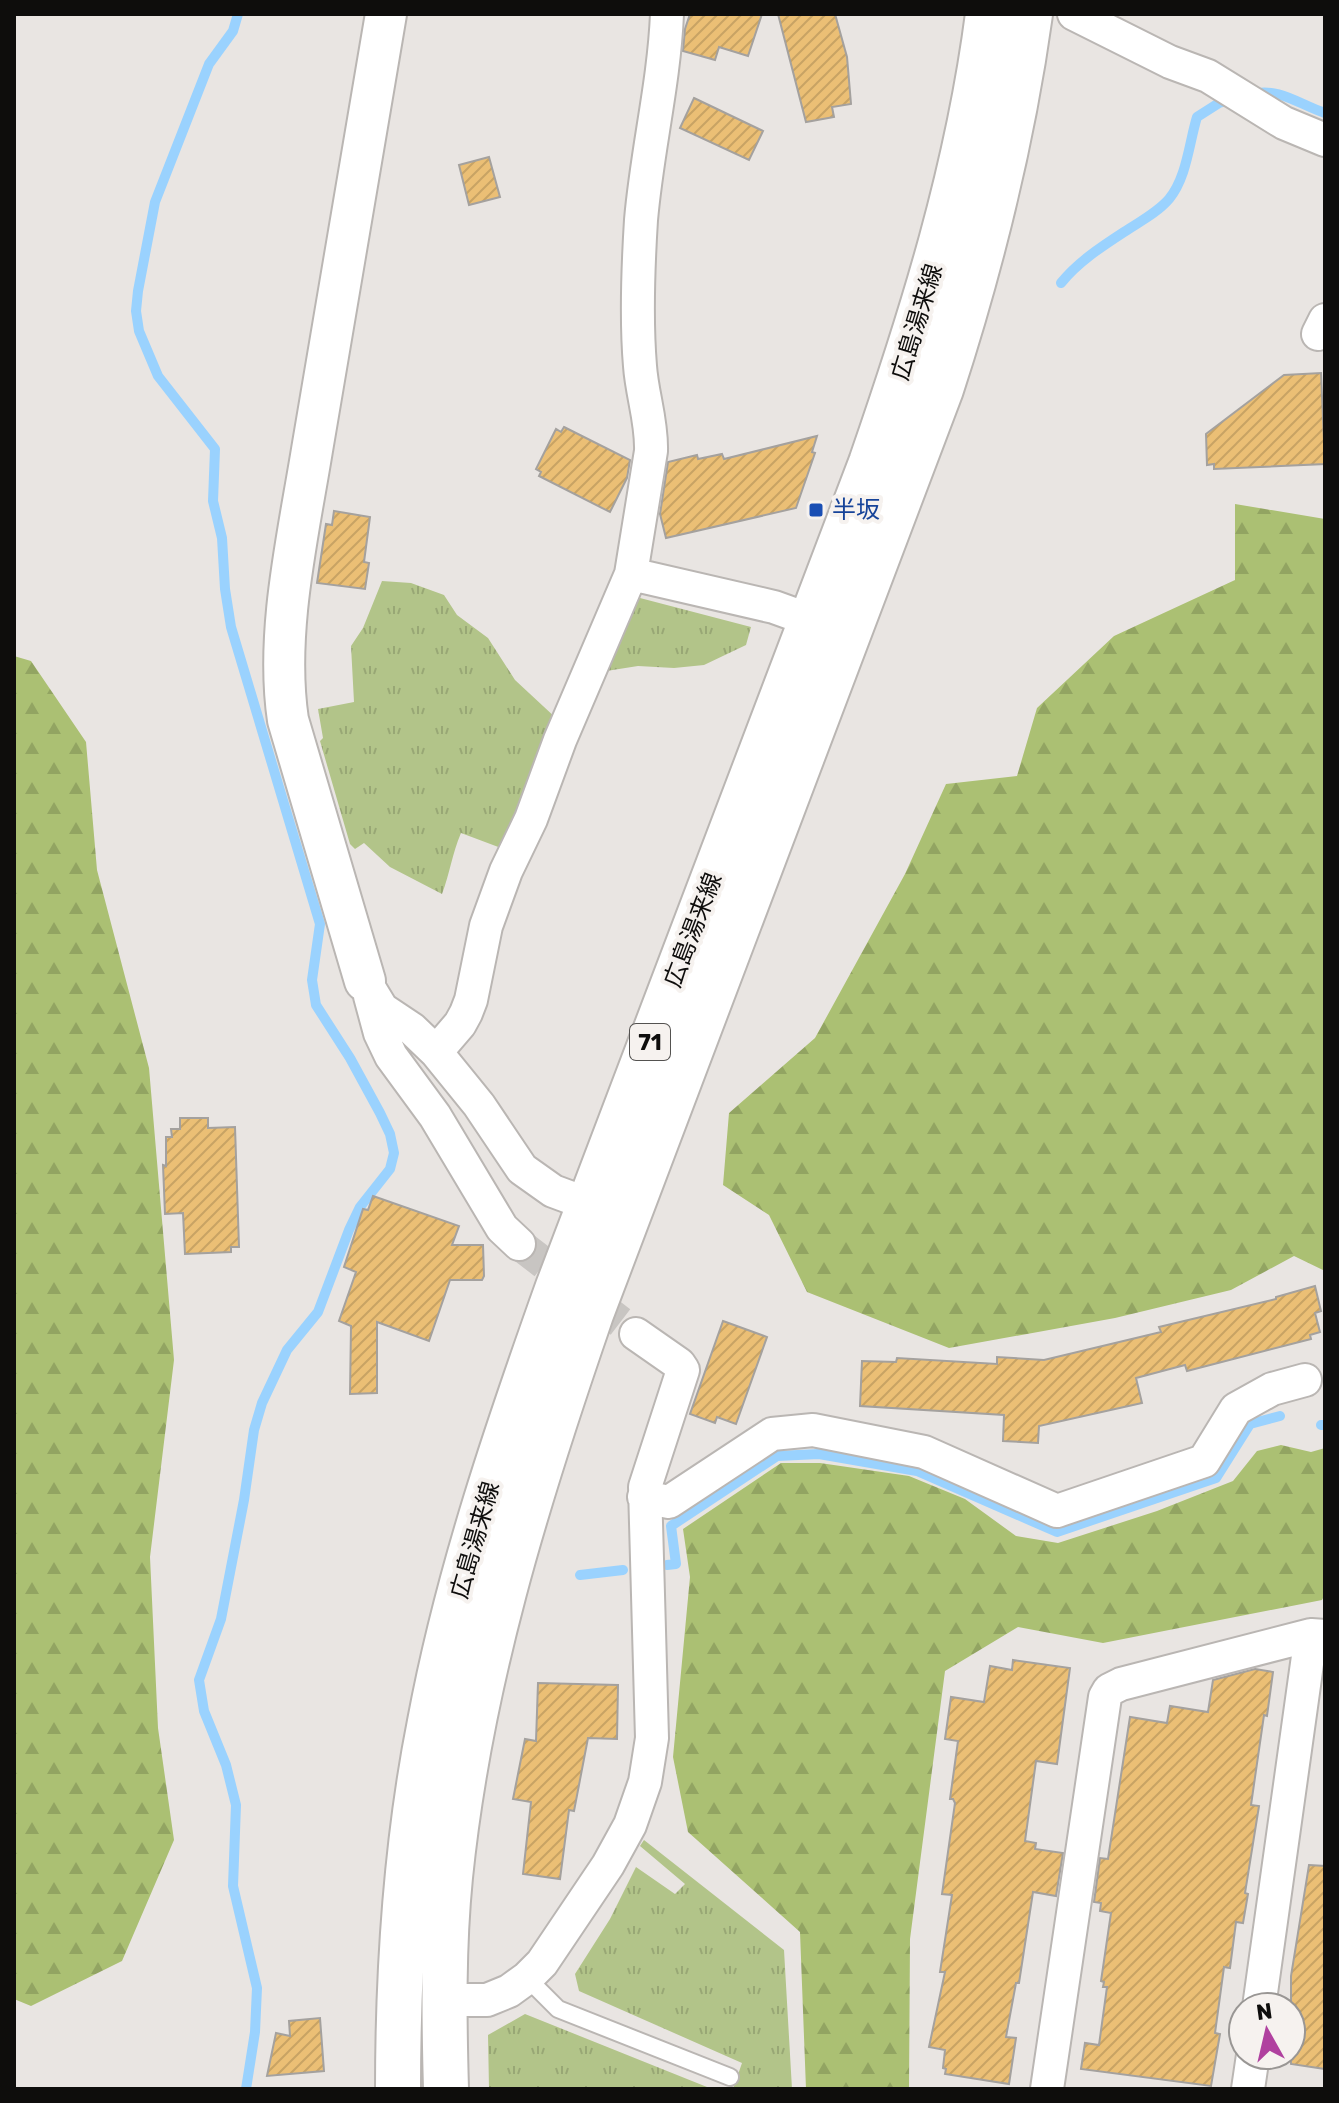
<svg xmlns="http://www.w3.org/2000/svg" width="1339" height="2103" font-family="Rubik,'Noto Sans JP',sans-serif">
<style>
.grass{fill:url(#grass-tufts)}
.forest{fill:url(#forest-firs)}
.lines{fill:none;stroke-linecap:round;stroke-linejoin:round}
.stream{stroke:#9ad2fe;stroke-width:10}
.building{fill:url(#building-hatch);stroke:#a4a19e;stroke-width:2}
.minor-tunnel{stroke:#c8c5c2;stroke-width:32;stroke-dasharray:32 16;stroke-linecap:butt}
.service-casing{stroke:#bab6b3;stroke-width:20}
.minor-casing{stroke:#bab6b3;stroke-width:36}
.tertiary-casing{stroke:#bab6b3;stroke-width:44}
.primary-casing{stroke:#bab6b3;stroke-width:48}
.service{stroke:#fff;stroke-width:16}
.minor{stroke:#fff;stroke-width:32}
.tertiary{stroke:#fff;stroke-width:40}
.primary{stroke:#fff;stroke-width:44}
.transit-dot{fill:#1a4fb4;stroke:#f6f2ef;stroke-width:3}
.labels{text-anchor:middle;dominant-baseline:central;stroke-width:8;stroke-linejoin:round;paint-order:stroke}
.shield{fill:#f6f2ef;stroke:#545250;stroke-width:2}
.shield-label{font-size:22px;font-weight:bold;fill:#0e0d0c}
.street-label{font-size:24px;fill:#0e0d0c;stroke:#f6f2ef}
.transit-label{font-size:24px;fill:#164399;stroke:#f6f2ef;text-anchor:start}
</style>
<defs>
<pattern id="grass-tufts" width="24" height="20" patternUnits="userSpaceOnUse" patternTransform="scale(2)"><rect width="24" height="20" fill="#b2c489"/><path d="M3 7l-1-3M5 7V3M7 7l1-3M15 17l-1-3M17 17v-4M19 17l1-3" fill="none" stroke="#98a775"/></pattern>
<pattern id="forest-firs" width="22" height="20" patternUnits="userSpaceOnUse" patternTransform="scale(2)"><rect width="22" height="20" fill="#abc073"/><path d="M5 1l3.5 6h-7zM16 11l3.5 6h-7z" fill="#92a462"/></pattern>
<pattern id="building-hatch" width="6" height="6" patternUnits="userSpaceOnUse" patternTransform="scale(2)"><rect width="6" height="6" fill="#ebbf75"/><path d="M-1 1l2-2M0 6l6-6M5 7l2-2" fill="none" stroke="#c8a364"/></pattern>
</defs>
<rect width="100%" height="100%" fill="#e9e5e2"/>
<path class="grass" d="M382,581L411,583L444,595L457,615L488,638L515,680L557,719L509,851L461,833C452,854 450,873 442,894L390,867L364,843L355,849L350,844L320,741L323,738L318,709L354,702L351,646L363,628Z
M640,598L751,627L746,645L704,665L674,668L638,666L600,672L631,601Z
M644,1840L784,1950L792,2089H733L742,2063L579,1991L575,1974L610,1919L636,1867L675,1894L685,1884L640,1846Z
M525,2014L712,2089H489L488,2035Z"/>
<path class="forest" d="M1235,504L1325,519V1271L1294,1256L1231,1290L1115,1318L949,1348L807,1292L769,1215L723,1185L729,1113L815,1038L905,874L946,784L1017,776L1037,708L1114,636L1235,580Z
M14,656L31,661L86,742L97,870L149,1068L174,1360L150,1557L158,1728L174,1840L122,1961L31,2006L14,1999Z
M1281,1445L1311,1452L1325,1448V1594L1322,1600L1103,1643L1018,1627L945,1671L910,1939L909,2089H806L800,1932L688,1832L673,1757L690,1577L683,1529L781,1463H820L909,1476L965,1499L1016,1536L1058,1543L1157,1511L1233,1481L1257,1451Z"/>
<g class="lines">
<path class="stream" d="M238,14L233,31L209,64L155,202L138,291L136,311L139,331L158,376L215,449L213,501L222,538L225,589L231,627L320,924L312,980L316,1005L350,1058L380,1113L390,1134L394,1153L390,1169L360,1207L349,1230L318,1312L287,1350L262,1403L254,1430L244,1500L221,1619L199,1680L204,1711L226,1765L236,1805L233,1886L257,1988L255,2032L246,2089
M1252,94C1279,87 1300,105 1325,113
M1061,283C1078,262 1101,247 1124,232C1139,222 1157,213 1169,199C1187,177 1189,143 1197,117L1219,103L1233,99
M1321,1425H1325
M667,1565L676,1564L671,1526L777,1456L819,1454L917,1471L1057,1532L1216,1478L1250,1424L1280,1416
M580,1575L623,1570"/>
</g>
<path class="building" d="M690,14H762L748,56L719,47L715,60L683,51L685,29Z
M778,14H835L847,57L851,104L832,107L834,117L806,122Z
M694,98L763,131L749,160L680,128Z
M489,157L500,197L469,205L459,165Z
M1321,373L1325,464L1214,469V464L1207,465L1206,434L1284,375Z
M564,427L630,460L627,478L610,512L539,476L541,472L536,469L556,429L561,432Z
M817,436L812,452L815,453L796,508L666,538L660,514L668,462L697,455L698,459L722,454L724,459Z
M334,511L370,517L364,562L369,563L365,589L317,583L326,524L332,525Z
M180,1118H208V1128L235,1127L239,1247H231V1252L185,1254L183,1213L165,1214L163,1165L166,1166V1137H172L171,1129H180Z
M373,1196L459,1226L452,1245H483L484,1276L482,1280H450L429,1341L377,1322V1393L350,1394L351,1326L339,1321L356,1272L344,1267L363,1209L368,1210Z
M1315,1286L1321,1311L1315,1313L1320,1332L1310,1335L1311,1339L1187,1371L1185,1365L1136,1378L1142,1403L1039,1426L1038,1443L1003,1441L1004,1415L860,1406L862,1361L896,1362L897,1358L997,1364V1357L1044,1360L1161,1332L1159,1327L1276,1299V1297Z
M723,1321L767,1337L736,1424L717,1417L715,1423L690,1414Z
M1013,1660L1070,1668L1057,1764L1036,1761L1025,1841L1036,1843L1035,1849L1063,1853L1056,1896L1033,1892L1019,1983H1016L1006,2037L1016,2038L1009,2084L945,2074L946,2069L943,2068L945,2050L929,2047L945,1972H940L952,1895L942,1894L955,1803L953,1799H950L958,1741L945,1739L951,1697L984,1702L990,1666L1012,1670Z
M1255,1669L1273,1672L1267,1716L1264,1715L1251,1805L1259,1806L1245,1893L1248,1894L1243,1923L1236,1922L1230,1968L1224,1967L1215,2033L1220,2034L1211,2086L1081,2069L1085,2043L1099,2045L1107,1987H1103L1104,1982L1101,1981L1111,1913L1100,1911L1101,1903L1094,1902L1100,1858L1108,1859L1130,1717L1167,1723L1170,1706L1208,1712L1213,1680Z
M538,1683L618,1685L617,1739L588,1738L574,1811L569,1810L560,1879L523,1874L531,1802L513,1799L525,1739L536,1741Z
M1309,1865L1325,1866V2069L1291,2064V1976Z
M320,2018L324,2071L267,2076L276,2033L290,2036L289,2021Z"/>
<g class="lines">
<path class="minor-tunnel" d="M519,1244L636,1334"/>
<g class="service-casing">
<path id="service" d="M527,1978L558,2009L730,2077"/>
</g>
<g class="minor-casing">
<path id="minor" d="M1074,14L1170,62L1208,76L1284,123L1325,140
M1318,334L1325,320
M631,574L774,607L810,620
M365,981L382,1009L412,1029L436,1052L479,1105L522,1169L553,1191L588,1204
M370,996L380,1033L391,1056L435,1116L502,1228L519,1244
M436,1052L460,1024L466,1013L471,1000L486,926L506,871L531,819L560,740L631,574L651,451C652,421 642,395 640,366C636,319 638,268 641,220C647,150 664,84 667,14
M644,1497L669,1502L772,1434L813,1430L924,1452L1057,1511L1204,1461L1236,1409L1272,1389L1305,1380
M445,2000H487L509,1991L527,1978L542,1963L608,1865L630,1825L645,1782L652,1738L645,1487L683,1370L679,1364L636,1334
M1259,2007L1311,1635
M1047,2089L1105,1697L1109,1690L1121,1684L1311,1635L1325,1636
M1248,2089L1253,2055"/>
</g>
<g class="tertiary-casing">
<path id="tertiary" d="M365,981L288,720C275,633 298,536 312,450C336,304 362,159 386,14"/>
</g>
<g class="primary-casing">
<path id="primary" d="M398,2089C398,1966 406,1843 430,1722C458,1573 507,1430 558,1287L871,463C922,316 968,169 988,14
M446,2089C444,2019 443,1947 450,1877C470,1682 527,1499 591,1314L941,389C981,266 1012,143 1030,14"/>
</g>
<use href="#service" class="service"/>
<use href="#minor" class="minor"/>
<use href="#tertiary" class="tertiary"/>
<use href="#primary" class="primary"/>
</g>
<rect class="transit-dot" x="808" y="502" width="16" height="16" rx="4"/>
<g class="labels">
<rect class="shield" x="630" y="1024" width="40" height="36" rx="6"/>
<g class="shield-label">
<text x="650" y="1042">71</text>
</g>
<g class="street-label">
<text transform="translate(917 322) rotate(-73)">広島湯来線</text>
<text transform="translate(693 930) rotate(-69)">広島湯来線</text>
<text transform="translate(475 1540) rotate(-74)">広島湯来線</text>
</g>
<g class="transit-label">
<text x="832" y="510">半坂</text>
</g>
</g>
<rect width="1339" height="2103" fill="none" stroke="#0e0d0c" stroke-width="32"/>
<g transform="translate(1267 2031) rotate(352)"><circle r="38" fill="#f6f2ef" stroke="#999694" stroke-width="2"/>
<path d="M0-6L14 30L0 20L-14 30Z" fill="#b0419f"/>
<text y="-12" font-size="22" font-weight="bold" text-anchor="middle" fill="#0e0d0c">N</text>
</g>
</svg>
